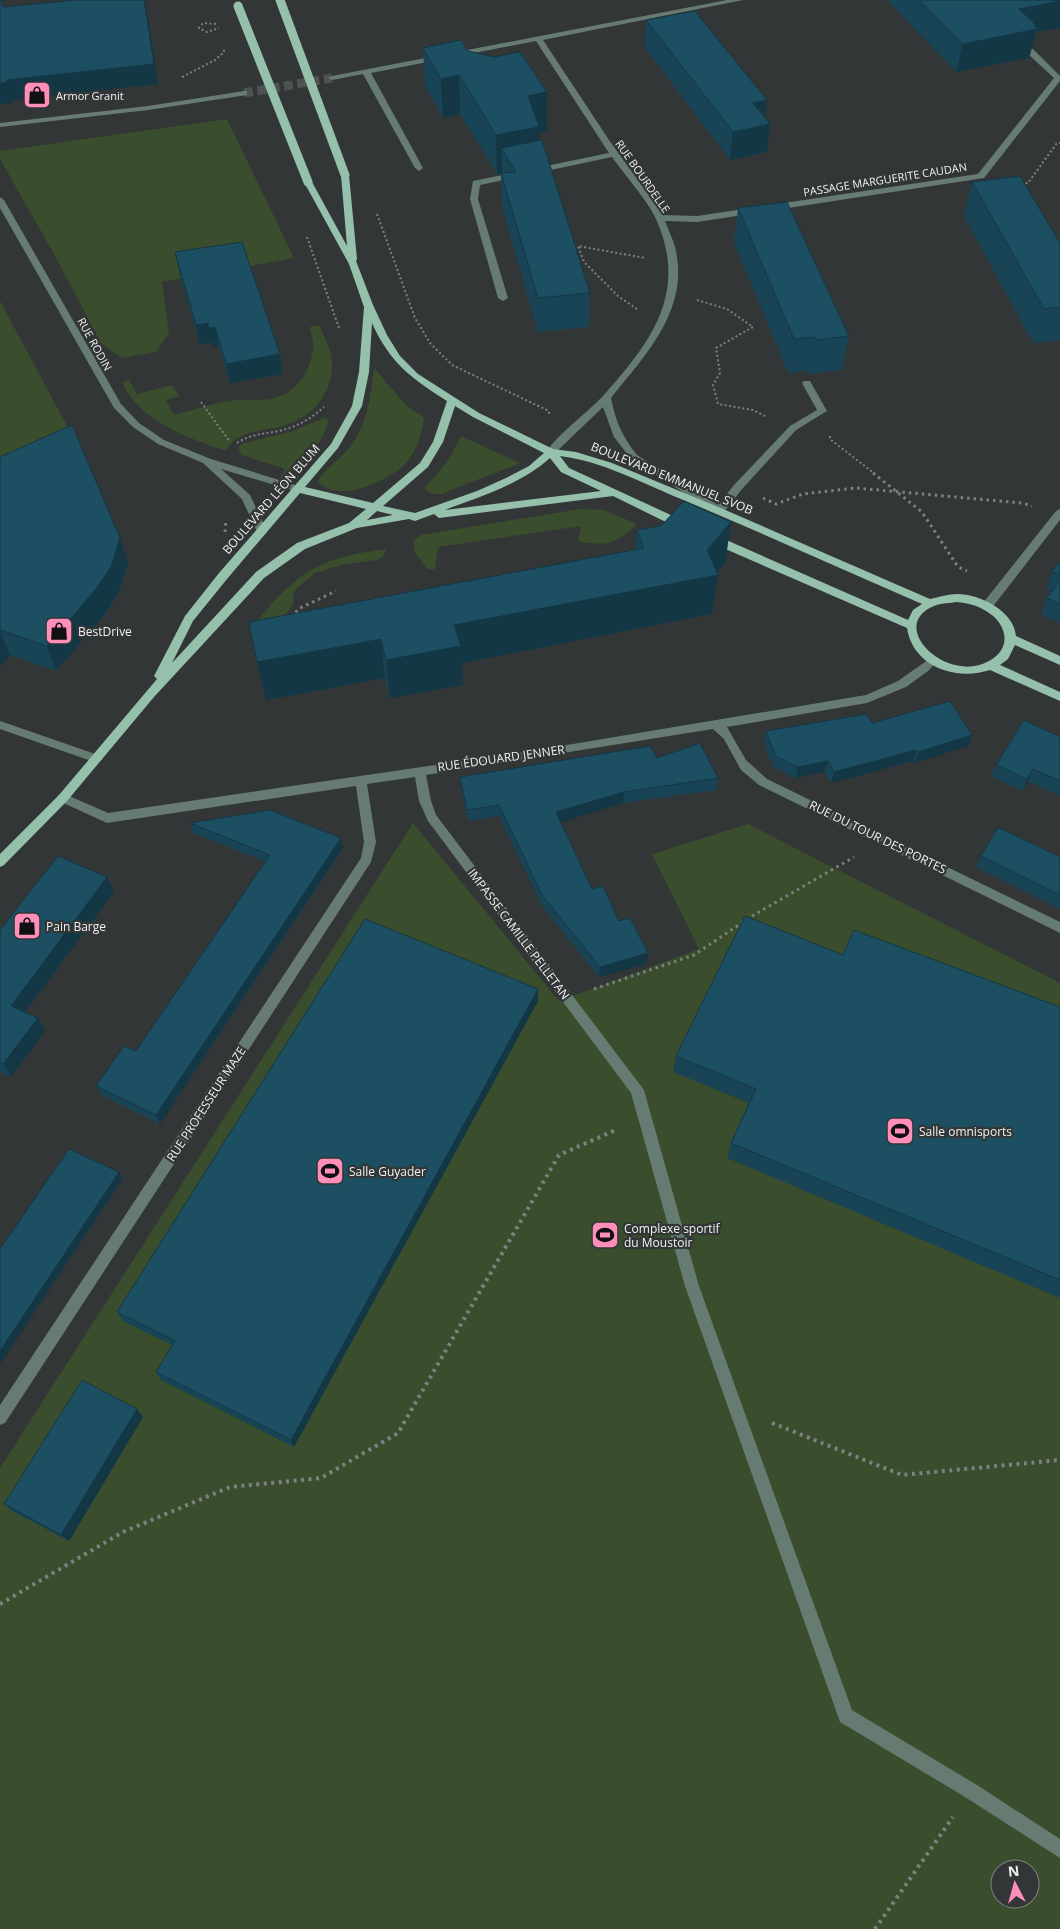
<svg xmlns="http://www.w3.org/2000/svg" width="1060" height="1929" font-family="'Open Sans',sans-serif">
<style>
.green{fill:#3a4d2c;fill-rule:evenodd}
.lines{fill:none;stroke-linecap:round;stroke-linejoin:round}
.minor-tunnel{stroke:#4f5252;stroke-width:9;stroke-dasharray:9 4.5;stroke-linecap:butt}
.path-far2{stroke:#7e8181;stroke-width:2;stroke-dasharray:2 2.5;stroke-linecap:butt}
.path-far1{stroke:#7e8181;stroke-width:3;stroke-dasharray:2.5 4;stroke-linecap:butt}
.path{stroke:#7e8181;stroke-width:4;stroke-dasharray:3 4.5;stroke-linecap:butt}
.minor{fill:#667b71;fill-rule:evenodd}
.major{fill:#95c0ab;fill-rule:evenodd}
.major-bridge{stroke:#95c0ab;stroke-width:9}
.wall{fill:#194455}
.shaded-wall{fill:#143745}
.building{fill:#1d4f63;stroke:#143745}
.labels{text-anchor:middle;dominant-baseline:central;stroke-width:4.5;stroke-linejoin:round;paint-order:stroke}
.far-poi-label{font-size:11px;fill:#f0f2f2;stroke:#333636;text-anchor:start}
.far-street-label{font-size:11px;fill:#f0f2f2;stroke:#333636}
.street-label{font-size:12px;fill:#f0f2f2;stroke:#333636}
.poi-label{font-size:12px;fill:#f0f2f2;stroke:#333636;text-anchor:start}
</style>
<rect width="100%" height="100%" fill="#333636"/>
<path class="green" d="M227,119L294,258L162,282L169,334L156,352L121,358L101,343L54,254L0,159V151Z
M0,301L80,450L0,485Z
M319,325C324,336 331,349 332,361C334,393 312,418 283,426C262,432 237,429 226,451C188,438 139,421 122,382L129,380L137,394L172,385L179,396L166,400L174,415C195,410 215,402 237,400C250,399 263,401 275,398C296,393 311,370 313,349C314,342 311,334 310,327Z
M374,368L405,404L424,418C422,434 417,451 405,464C387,482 338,504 318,482C322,470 341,459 349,448C368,424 370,398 374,368Z
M324,418L329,419C326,439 298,474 279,479L285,469L242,455L239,450V446L244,443L290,432Z
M461,436L520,463L441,494C433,494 429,494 424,488L439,472L450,457Z
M580,509L604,510L637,524C616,544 607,547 578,541L581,526L438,547L435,569H427L414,551V540L421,535Z
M387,549L383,557L377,560L342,565L315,573L297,588L293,594V605L285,615L277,619L258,620C299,570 322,557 387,549Z
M413,823L559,1001L699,949L652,854L748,824L1060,983V1929H0V1468ZM1000,1869H1030V1899H1000Z"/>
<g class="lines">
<path class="minor-tunnel" d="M244,93L332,78"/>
<path class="path-far2" d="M216,24L203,23L199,28L207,32L219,28
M182,77L215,60L224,52V47
M1021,184L1028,183L1057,143H1060
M377,214L415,318L430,343L452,365L549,411V414
M307,237L339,328
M697,300L727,309L753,327L716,348L720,373L713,385L718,404L753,410L767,417
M637,309L619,297L584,262L578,246L645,258
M201,402L230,442
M830,436V439L875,474
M237,443C250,434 264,434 279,431C296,427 311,419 324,407"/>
<path class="path-far1" d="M873,473L922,512L958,567L967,571
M763,498L776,504L803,494L856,488L1022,503L1032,506
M225,532L226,519
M291,617L300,608L336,591
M594,989L694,955L752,916L854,857"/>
<path class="path" d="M772,1423L902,1475L1060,1460
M0,1604L123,1532L230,1487L321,1478L398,1433L559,1155L618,1129
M875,1929L953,1817"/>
<path class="minor" d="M727,0H743L543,40L609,140L663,215L697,216L978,174L1054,78L1027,53V49H1033L1060,76V81L984,178L697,222L665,221C669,232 676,245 677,257C686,314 643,358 611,398C615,420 623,438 637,455L718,505L734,485L790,426L817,410L802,383L804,381H810L827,411L796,430L742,489L723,513L719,515L631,459L614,437L603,407L554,454L551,455L546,452C561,431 585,415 603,396C651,342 689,293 656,219C648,201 624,174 612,157L480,185L478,199L508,298L503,301L498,298L470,199L473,181L609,153L536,41L371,73L423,168L419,171L415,168L363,74L332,80L328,78L332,76Z
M244,91H247V95L148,110L0,127V123L148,106Z
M0,197L4,200L121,404L139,423L164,440L211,459L302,487V491L298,492L221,469L250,495L267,531L266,534H258L242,499L203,463L158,444L133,427L114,408L0,208Z
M1060,509V520L991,609H983L982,606L983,603L1056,511Z
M932,657L937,661L928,671L906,687L867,703L727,727L746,760L767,779L1060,922V933L759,785L741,770L724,739L713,729L426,775L431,801L436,815L644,1090L699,1286L852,1710L977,1785L1060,1839V1858L965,1797L840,1722L685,1286L631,1093L428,821L419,801L415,777L367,784L376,842L371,862L5,1423L0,1425V1405L361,858L364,842L356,786L107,823L59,801L57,798L59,795H67L108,813L531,751L866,695L898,681Z
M0,721L101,756L103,759L97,763L0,729Z"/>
<path class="major" d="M345,172L349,175L357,259L356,261L373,305L387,335L400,356L418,374L479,413L553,449L576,452L612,463L723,509L930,599C939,597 949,594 957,594C980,594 1014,611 1016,636L1060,656V665L1015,645L1008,659L1000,665L1060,692V701L990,670C956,681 913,667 907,628L707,541L706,538L711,534L715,535L908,620L913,610L922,604C842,569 762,533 681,499C642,483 602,461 560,456L569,468L686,522L687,525L682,529L678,528L613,496L439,518L434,514L415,521L409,519L357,528L305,549L264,578L154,697L67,801L4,865L0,867V854L59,795L157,679L154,676L185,616L219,573L331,444L352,406L359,372L364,307L349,264L304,182L308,179L312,182L347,246L341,175ZM372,323C390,363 411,378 447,401L433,442L420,463L373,503L305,487L338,448L362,406L369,372ZM455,406L473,417L544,453L529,466L506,478L477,491L415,513L383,506L428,467L443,442ZM550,458L561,472L601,491L445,510C482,496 521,484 550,458ZM300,493L366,509L349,523L297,543L256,572L172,663L193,621L227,579ZM377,511L393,515L367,520ZM957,602C967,603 977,605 986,611C1007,623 1013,648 989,661C947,685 886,626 934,606C941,603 950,603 957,602Z"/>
<path class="major-bridge" d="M280,0L345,175
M238,6L308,182"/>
</g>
<path class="wall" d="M887,0H1060V28L1036,32L1029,58L956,72Z
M646,20L765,117L770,124L767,152L730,160L645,48Z
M423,48L468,51L547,131L539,133V140L590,293L589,327L538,332L502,207L501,173L497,174L460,114L443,118L425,86Z
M972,182L1060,243V340L1033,343L964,216Z
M738,208L849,336L842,370L809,374L807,371L788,373L734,242Z
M175,252L280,354L283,374L230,383L219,346L213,347L212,342L200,345L179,272Z
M0,457L128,563L119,592L105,614L56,671L10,655L0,667Z
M731,522L725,563L717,572L712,614L462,663L463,685L390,698L385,678L266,700L249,622L635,550L637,530Z
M1060,561V623L1041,615L1047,598L1052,591L1046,589L1052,572Z
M872,723L972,735L968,746L914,763L913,761L831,783L825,772L795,778L773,767L764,742L766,731Z
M1060,737V796L1028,781L1022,791L991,776L996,765Z
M657,758L718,778L716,790L623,803L561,822L592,889L619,921L646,964L599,977L542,906L499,816L468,821L461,788L460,777Z
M190,823L343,848L160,1124L101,1095L96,1086L136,1051L266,862L193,833Z
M981,856L1060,857V909L976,867Z
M114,892L25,1012L38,1018L45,1031L11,1077L0,1072V930Z
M843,955L1060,1007V1298L727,1158L731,1143L749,1103L673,1072L676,1056Z
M538,1001L294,1447L161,1380L156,1372L172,1345L123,1321L117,1312Z
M143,1417L69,1541L12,1511L4,1504Z"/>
<path class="shaded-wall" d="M144,0L148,17L158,84L13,100V103L0,104V83Z
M1060,1V28L1036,32L1029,58L956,72L963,44L1019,9Z
M459,75L460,114L443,118L441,79Z
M547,92V131L539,133V166L501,148L502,173L497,174L496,135L528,96Z
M767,100L764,125L770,124L767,152L730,160L733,132L753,103Z
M208,323L215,327L219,346L213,347L212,342L200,345L196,325Z
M280,354L283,374L230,383L226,364Z
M731,522L725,563L714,575H718L712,614L462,663L463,685L390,698L386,660L454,625L707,550Z
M120,538L128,563L119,592L105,614L56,671L47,646Z
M0,631L10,655L0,667Z
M381,639L385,678L266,700L257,662Z
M972,735L968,746L914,763L918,752Z
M916,750L913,761L831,783L834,772Z
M828,761L825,772L795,778L798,767Z
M1033,769L1028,781L1022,791L1027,779Z
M624,792L623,803L556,824V812Z
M341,838L343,848L160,1124L156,1115Z
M107,877L114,892L19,1020L11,1006Z
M648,953L646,964L599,977L600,967Z
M538,989V1001L294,1447L291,1440Z
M38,1018L45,1031L11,1077L3,1064Z
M119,1172L123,1179L0,1364V1351Z
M137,1409L143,1417L69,1541L61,1535Z"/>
<path class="building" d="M0,0H2L3,7L77,0H144L154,64L7,80V83H0Z
M919,0H1060V1L1019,9L1033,22L1037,29L963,44Z
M695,11L767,100L753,103L770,124L733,132L646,20Z
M461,40L468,51L494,57L520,52L547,92L528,96L539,127L496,135L459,75L441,79L423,48Z
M542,140L590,293L538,298L501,173L516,172L501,148Z
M1020,176L1060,243V307L1044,309L972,182Z
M787,202L849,336L815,340L814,337L794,339L738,208Z
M242,242L280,354L226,364L215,327L209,328L208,323L196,325L175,252Z
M72,425L120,538L111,567L96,589L47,646L0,630V457Z
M684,501L731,522L707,550L718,575L454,625L461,646L386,660L381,639L257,662L249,622L644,548L637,530L661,526Z
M1060,561V575L1052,572Z
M1060,580V604L1047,598Z
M950,701L972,735L918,752L916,750L834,772L828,761L798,767L775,756L766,731L866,714L872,723Z
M1024,720L1060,737V781L1033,769L1027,779L996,765Z
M700,743L718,778L624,792L556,812L592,889L603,886L619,921L630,918L648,953L600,967L542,895L499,805L467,810L460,777L650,746L657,758Z
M270,810L341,838L156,1115L96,1086L124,1046L136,1051L270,855L190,823Z
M998,827L1060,857V895L981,856Z
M58,856L107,877L11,1006L38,1018L3,1064L0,1063V930Z
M745,916L843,955L854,930L1060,1007V1280L731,1143L756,1089L676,1056Z
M365,919L538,989L291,1440L156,1372L175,1341L117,1312Z
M69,1149L119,1172L0,1351V1249Z
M82,1380L137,1409L61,1535L4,1504Z"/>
<defs>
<g id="shop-square" transform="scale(1.4375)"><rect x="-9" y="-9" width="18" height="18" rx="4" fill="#ff8eba" stroke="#333636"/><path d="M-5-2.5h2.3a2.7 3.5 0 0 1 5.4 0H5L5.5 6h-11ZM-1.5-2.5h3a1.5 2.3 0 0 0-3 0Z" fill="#111"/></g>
<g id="stadium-square" transform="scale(1.4375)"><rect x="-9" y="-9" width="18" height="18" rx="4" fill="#ff8eba" stroke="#333636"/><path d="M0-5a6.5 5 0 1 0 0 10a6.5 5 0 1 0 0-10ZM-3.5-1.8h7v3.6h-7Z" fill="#111"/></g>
</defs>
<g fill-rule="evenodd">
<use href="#shop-square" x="37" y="95"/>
<use href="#shop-square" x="59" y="631"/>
<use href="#shop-square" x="27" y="926"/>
<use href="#stadium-square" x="900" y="1131"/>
<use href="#stadium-square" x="330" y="1171"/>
<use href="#stadium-square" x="605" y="1235"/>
</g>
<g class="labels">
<g class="far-poi-label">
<text x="56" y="95">Armor Granit</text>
</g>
<g class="far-street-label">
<text transform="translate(643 176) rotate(55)">RUE BOURDELLE</text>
<text transform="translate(885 179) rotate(-9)">PASSAGE MARGUERITE CAUDAN</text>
<text transform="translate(95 344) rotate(61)">RUE RODIN</text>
</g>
<g class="street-label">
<text transform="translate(672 478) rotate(22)">BOULEVARD EMMANUEL SVOB</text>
<text transform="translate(271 499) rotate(-49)">BOULEVARD LÉON BLUM</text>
<text transform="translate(501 758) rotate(-8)">RUE ÉDOUARD JENNER</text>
<text transform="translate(878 837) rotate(26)">RUE DU TOUR DES PORTES</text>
<text transform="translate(519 934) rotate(53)">IMPASSE CAMILLE PELLETAN</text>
<text transform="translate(206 1104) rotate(-57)">RUE PROFESSEUR MAZE</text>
</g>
<g class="poi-label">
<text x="78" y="631">BestDrive</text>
<text x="46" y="926">Pain Barge</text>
<text x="919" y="1131">Salle omnisports</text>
<text x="349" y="1171">Salle Guyader</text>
<text x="624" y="1228">Complexe sportif<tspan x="624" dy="14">du Moustoir</tspan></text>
</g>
</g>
<g transform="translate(1015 1884) rotate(354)"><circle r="24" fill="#333636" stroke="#7f8181"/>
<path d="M0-4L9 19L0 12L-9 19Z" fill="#ff8eba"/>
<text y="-8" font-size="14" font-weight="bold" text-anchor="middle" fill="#f0f2f2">N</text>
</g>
</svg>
